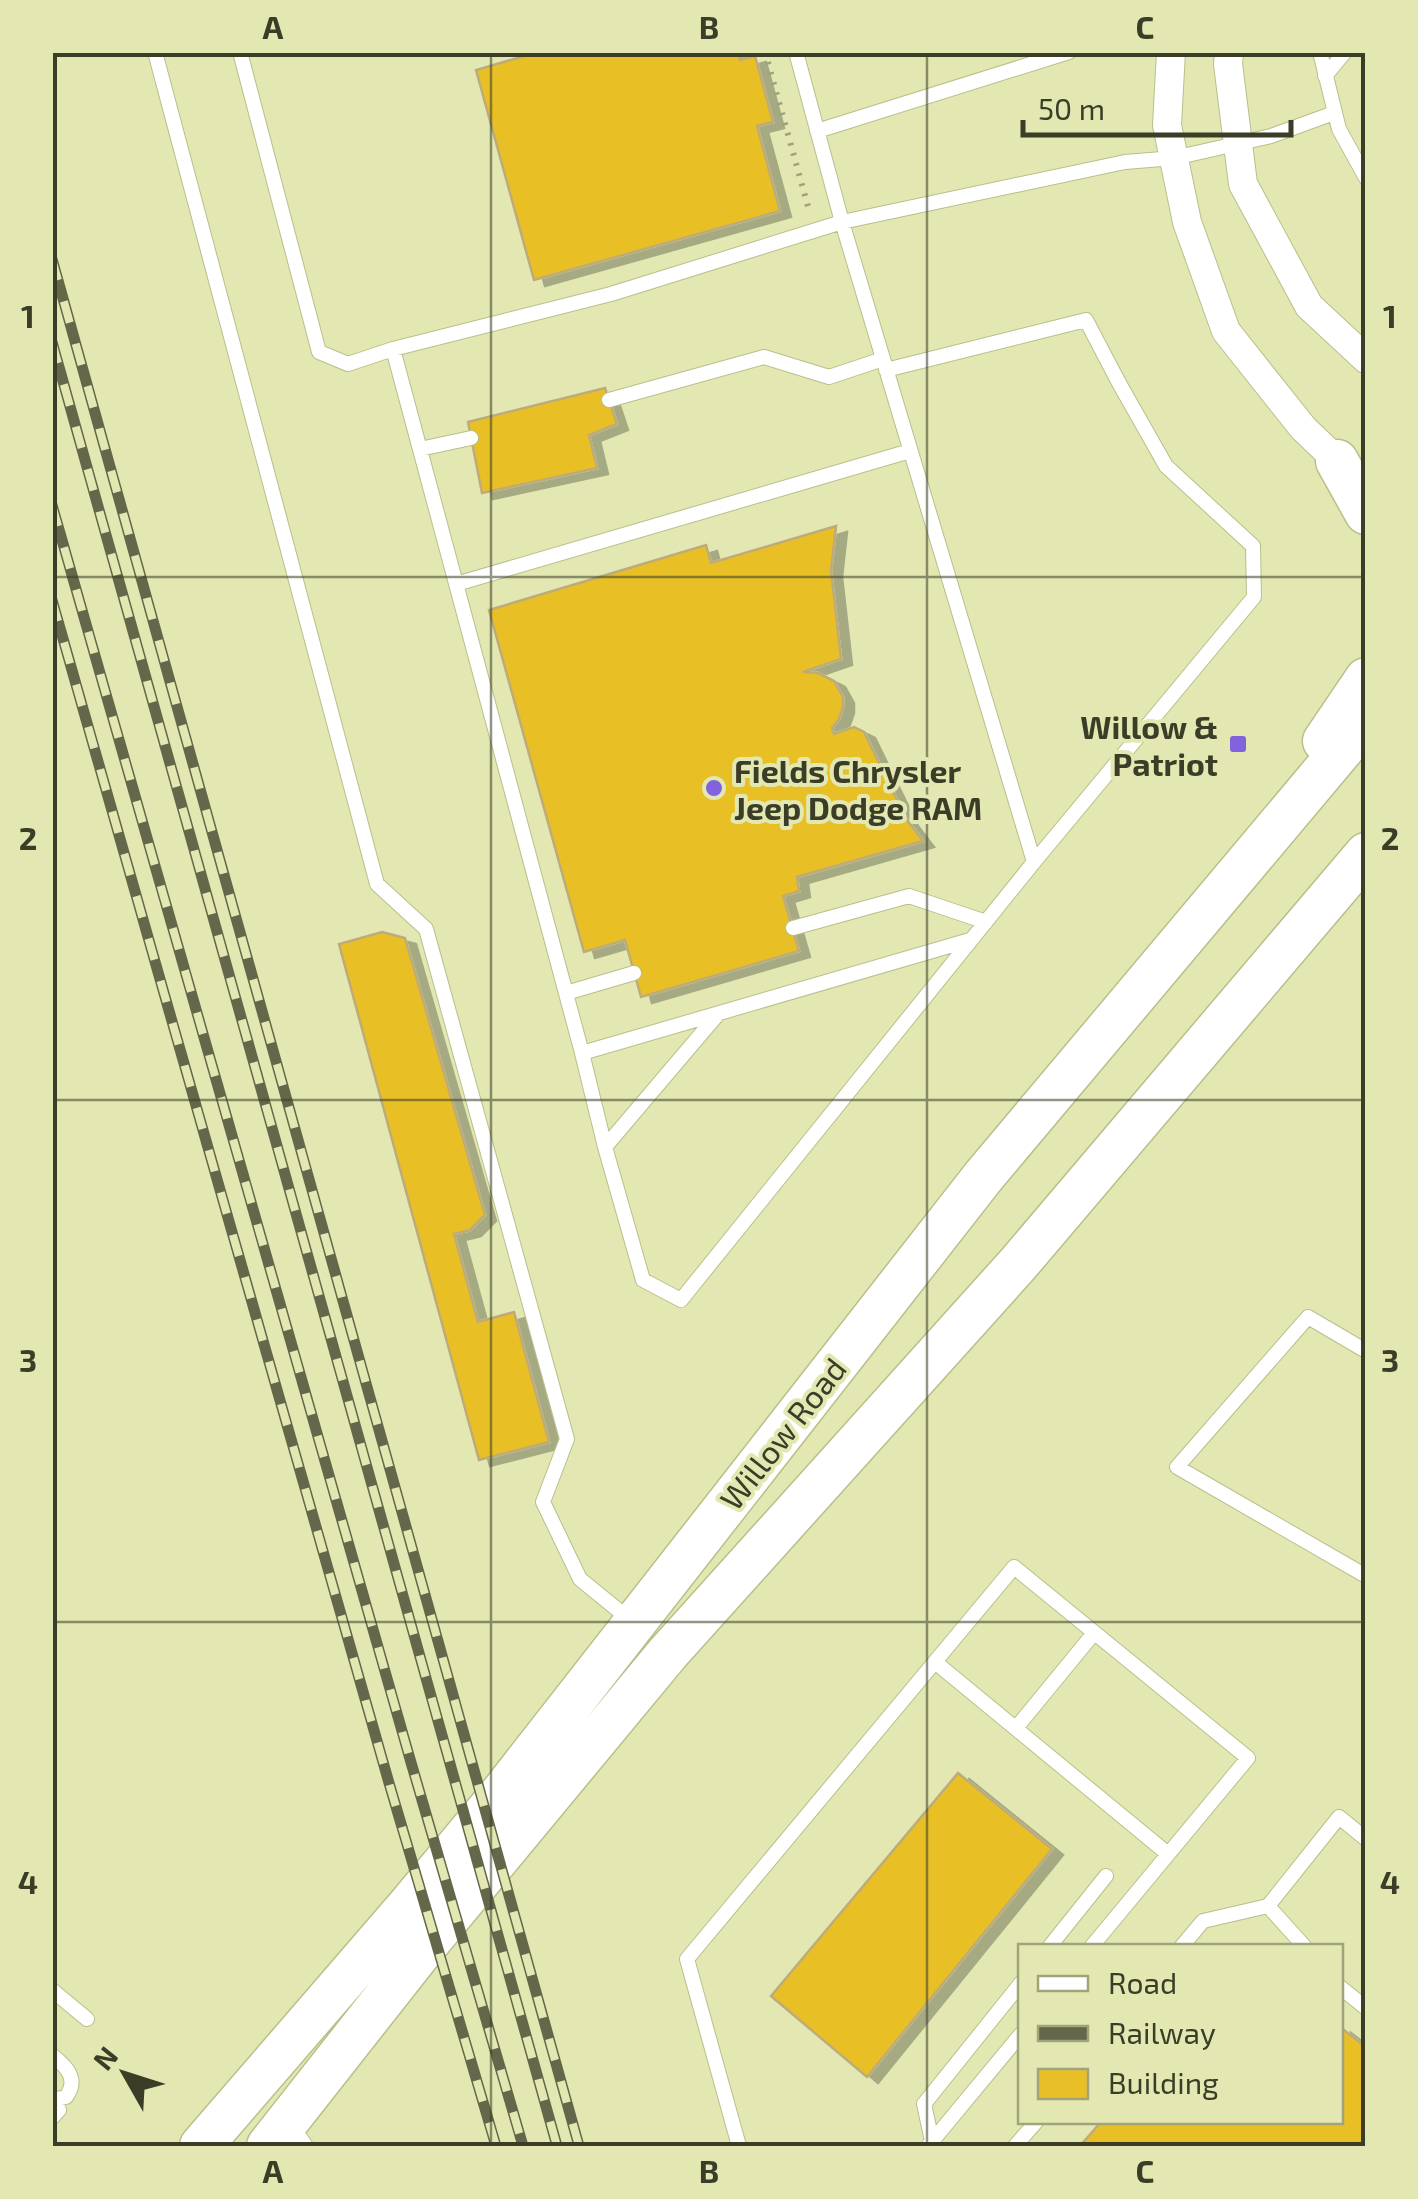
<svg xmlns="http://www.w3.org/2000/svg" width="1418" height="2199" font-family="'Exo 2',sans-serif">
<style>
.building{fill:#e9bf28;stroke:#bdac79;stroke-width:2.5;filter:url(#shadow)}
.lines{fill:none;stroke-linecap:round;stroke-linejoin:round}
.lane-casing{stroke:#babf8a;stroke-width:16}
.street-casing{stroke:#babf8a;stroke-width:30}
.primary-casing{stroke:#babf8a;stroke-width:45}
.path{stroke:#9fa37a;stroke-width:6;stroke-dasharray:2.5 8;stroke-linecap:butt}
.lane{stroke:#fff;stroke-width:14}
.street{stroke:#fff;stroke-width:28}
.primary{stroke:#fff;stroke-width:42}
.rail-casing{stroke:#646749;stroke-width:11}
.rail{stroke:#e3e8b2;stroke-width:8;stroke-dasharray:22;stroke-linecap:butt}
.grid{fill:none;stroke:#3b3d27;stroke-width:2.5;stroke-opacity:0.55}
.poi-dot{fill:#8262dd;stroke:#e3e8b2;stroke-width:4}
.labels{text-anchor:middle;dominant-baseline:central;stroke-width:8;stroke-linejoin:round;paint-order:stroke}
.poi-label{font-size:32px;font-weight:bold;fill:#3b3d27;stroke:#e3e8b2;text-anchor:end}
.street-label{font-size:32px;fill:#3b3d27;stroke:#e3e8b2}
.neatline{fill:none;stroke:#3b3d27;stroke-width:4}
.grid-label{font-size:32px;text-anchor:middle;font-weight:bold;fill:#3b3d27}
</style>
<defs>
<filter id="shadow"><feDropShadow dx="11" dy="6" stdDeviation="0" flood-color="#0004"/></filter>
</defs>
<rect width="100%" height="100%" fill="#e3e8b2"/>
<path class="building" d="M538,52H738L740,60L755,56L773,122L757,126L780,211L534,280L476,70Z
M605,388L617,424L589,435L597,468L482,493L468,422Z
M836,526L831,571L841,659L803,672L818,673L834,681L843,697V707L839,719L832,728L834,734L854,727L864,732L907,820L923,841L797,877L799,891L783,896L799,951L641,997L625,940L584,952L489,610L706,545L711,563Z
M382,932L405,938L485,1215L470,1230L454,1234L478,1322L514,1312L549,1442L479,1460L339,944Z
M958,1773L1052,1849L867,2077L771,1996Z
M1340,2027L1366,2047V2146H1080L1101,2122H1340Z"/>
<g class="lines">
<g class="lane-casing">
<path id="lane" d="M155,52L377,884L426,929L567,1439L543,1502L580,1579L629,1619
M240,52L319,352L348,364L393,349
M796,52L842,222L1125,162L1174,158L1271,136L1334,113
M1320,52L1339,129L1366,178
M1325,76L1345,52
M817,131L1069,52
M842,222L1034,862L681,1300L643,1280L605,1147L582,1053L393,349L611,294Z
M886,370L1086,320L1119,383L1166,466L1253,546L1254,597L1034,862
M609,400L764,357L829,377L883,359
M420,449L471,438
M456,584L910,451
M793,928L909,896L986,922
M566,993L634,973
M582,1053L970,940
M605,1147L718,1014
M1366,1351L1308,1317L1177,1467L1366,1576
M935,1662L1168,1854
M1016,1728L1094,1633
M1268,1906L1304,1946
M1050,1946L1106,1876
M1182,1946L1203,1921L1268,1906L1339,1817L1366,1839
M1340,1987L1366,2008
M52,1990L87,2019
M52,2055C67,2067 79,2079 66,2097L52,2100
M52,2098L59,2110L52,2118
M292,2126L306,2146
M932,2141L924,2104L1021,1983
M929,2145L1021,2034
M739,2146L687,1959L1014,1567L1248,1758L1092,1946
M1015,2146L1036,2122"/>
</g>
<g class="street-casing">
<path id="street" d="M1171,52L1167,125L1187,222L1226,331L1303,428L1348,471
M1229,52L1228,64L1243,184L1309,306L1366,359"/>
</g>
<g class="primary-casing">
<path id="primary" d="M1337,461L1366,513
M1324,741L1366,679
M201,2146L410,1904L497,1799L983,1177L1366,721
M268,2146L423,1949L668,1653L1018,1264L1366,854"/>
</g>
<path class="path" d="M765,52L809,210"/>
<use href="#lane" class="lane"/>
<use href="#street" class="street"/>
<use href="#primary" class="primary"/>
<g class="rail-casing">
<path id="rail" d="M52,259L579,2146
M52,342L557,2146
M52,505L410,1759L523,2146
M52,600L389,1783L496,2146"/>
</g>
<use href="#rail" class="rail"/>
</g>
<path class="grid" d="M491,52V2146M927,52V2146M52,577H1366M52,1100H1366M52,1622H1366"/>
<g class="poi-dot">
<rect x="1228" y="734" width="20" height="20" rx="5"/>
<circle cx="714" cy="788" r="10"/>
</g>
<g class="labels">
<g class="poi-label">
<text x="1218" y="726">Willow &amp;<tspan x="1218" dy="37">Patriot</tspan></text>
<text x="734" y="770" text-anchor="start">Fields Chrysler<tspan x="734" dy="37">Jeep Dodge RAM</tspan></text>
</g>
<g class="street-label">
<text transform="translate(782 1433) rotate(-52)">Willow Road</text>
</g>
</g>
<rect width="1418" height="2199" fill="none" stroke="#e3e8b2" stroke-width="110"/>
<rect x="1018" y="1944" width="325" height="180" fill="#e3e8b2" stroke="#a0a47a" stroke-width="2.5"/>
<rect x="1038" y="1976" width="50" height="15" fill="#ffffff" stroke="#a0a47a" stroke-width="2.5"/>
<text x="1108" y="1994" font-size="30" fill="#3b3d27">Road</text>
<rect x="1038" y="2026" width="50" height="15" fill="#646749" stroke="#a0a47a" stroke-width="2.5"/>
<text x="1108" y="2044" font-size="30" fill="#3b3d27">Railway</text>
<rect x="1038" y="2069" width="50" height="30" fill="#e9bf28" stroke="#a0a47a" stroke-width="2.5"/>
<text x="1108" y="2094" font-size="30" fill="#3b3d27">Building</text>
<g transform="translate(125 2074) rotate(309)" stroke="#e3e8b2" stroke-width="8" paint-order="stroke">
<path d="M0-8L18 38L0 25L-18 38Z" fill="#3b3d27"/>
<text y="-15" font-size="28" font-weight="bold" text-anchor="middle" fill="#3b3d27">N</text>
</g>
<path d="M1023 120v15h268v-15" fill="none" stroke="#3b3d27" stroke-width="5"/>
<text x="1038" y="120" font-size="30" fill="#3b3d27" stroke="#e3e8b2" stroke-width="8" paint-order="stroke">50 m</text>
<rect x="55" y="55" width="1308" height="2089" class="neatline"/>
<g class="grid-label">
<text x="273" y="39">A</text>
<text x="709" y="39">B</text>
<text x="1145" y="39">C</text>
<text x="28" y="328">1</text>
<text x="1390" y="328">1</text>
<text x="28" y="850">2</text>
<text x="1390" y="850">2</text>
<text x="28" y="1372">3</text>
<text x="1390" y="1372">3</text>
<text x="28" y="1894">4</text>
<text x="1390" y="1894">4</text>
<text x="273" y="2183">A</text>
<text x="709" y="2183">B</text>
<text x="1145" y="2183">C</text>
</g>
</svg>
